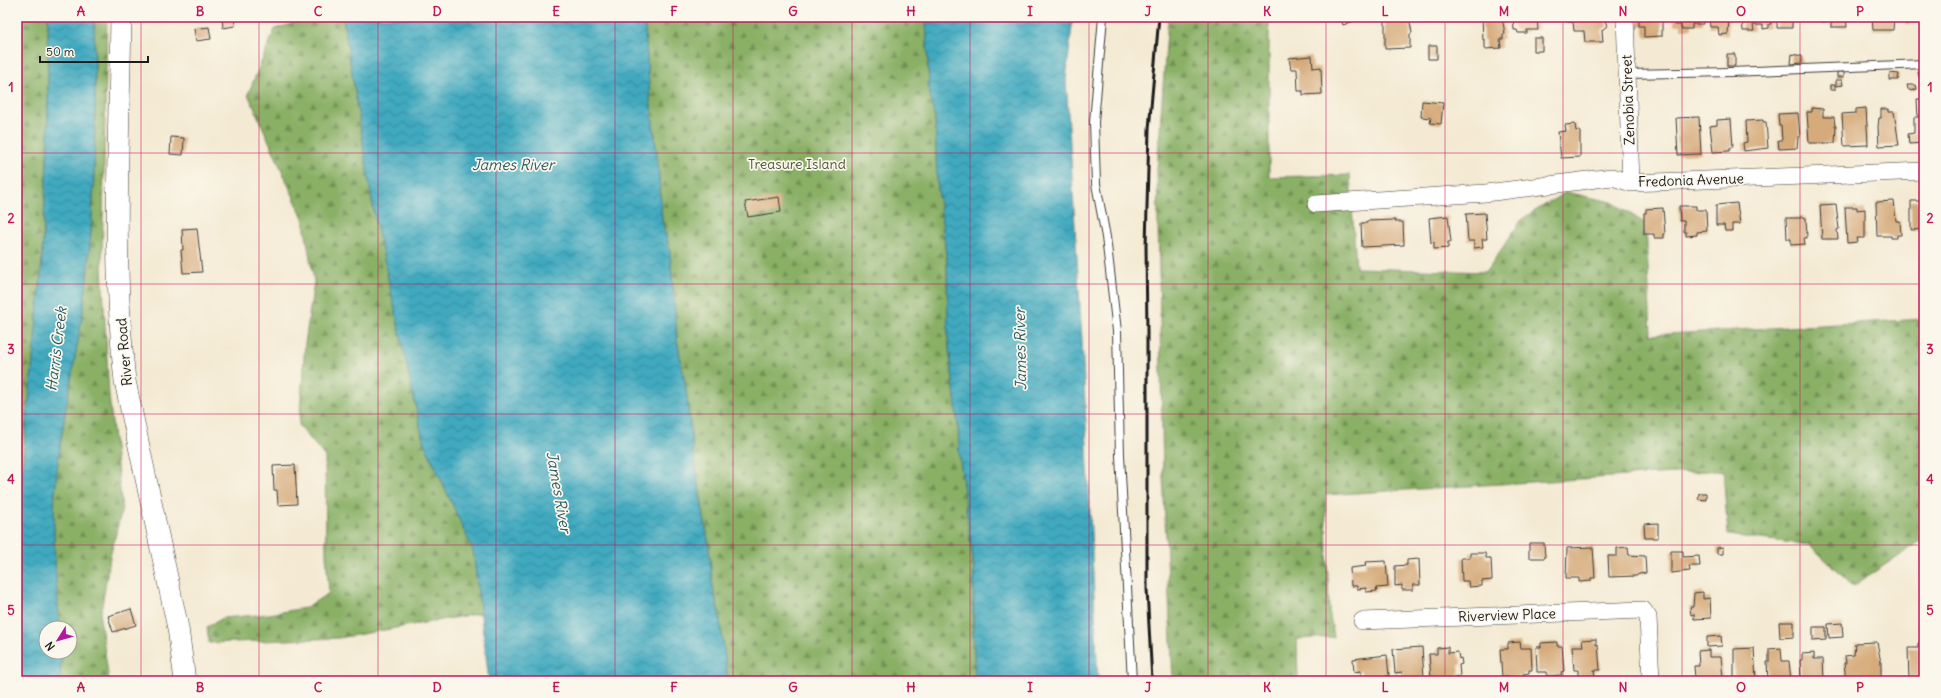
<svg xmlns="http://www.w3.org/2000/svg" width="1941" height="698" font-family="Delius,sans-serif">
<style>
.forest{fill:url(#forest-firs);stroke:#536641}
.water{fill:url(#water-waves);stroke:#2e626e}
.building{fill:#d6ab7b}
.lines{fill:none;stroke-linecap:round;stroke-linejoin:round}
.service-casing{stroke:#3c3b37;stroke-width:10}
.minor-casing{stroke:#3c3b37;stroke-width:18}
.tertiary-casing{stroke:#3c3b37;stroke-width:22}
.service{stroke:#fff;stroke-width:8}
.minor{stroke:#fff;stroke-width:17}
.tertiary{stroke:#fff;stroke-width:21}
.rail{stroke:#1c1c1c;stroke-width:3}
.grid{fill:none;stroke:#c2185b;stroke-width:1;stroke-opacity:0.55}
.labels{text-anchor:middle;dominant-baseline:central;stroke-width:3.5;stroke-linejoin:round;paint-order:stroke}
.street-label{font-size:14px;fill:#1c1c1c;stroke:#fbf7ec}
.park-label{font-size:14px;fill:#4f5a3b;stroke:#fbf7ec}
.water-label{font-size:15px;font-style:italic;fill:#2c5b65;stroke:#fbf7ec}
.neatline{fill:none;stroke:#c2185b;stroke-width:1.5}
.grid-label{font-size:13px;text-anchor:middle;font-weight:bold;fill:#c2185b}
</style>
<defs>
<pattern id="forest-firs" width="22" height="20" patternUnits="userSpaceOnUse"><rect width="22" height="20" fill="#8ab066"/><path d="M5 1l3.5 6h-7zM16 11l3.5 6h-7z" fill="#708e53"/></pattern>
<pattern id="water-waves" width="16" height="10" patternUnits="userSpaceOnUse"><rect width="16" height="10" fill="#3fa9bf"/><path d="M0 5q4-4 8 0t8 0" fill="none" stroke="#34899a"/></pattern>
</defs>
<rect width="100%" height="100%" fill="#fbf7ec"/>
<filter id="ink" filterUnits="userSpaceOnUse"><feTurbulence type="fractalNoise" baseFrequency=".025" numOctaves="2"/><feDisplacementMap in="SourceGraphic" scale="8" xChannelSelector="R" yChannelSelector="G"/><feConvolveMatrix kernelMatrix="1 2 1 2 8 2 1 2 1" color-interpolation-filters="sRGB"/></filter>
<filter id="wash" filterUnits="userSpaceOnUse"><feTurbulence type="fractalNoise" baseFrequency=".012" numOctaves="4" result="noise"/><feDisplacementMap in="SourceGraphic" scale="16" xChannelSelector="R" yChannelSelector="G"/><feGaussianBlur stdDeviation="0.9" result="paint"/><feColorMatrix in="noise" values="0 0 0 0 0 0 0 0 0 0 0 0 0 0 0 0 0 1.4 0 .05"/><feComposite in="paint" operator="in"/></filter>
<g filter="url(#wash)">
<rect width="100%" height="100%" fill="#f4ead3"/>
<path class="forest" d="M17,17H48V142L41,277L18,513L20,659L19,681H17Z
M94,17H107L102,266L109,396L122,509L110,557L100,618L109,681H59L62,652H70V628H60C56,579 51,529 56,480C62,416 78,352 86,288C96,198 96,107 94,17Z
M311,17H343L374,213L423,440L473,550L481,613L339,638L209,643L207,627L223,618L269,614L305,608L329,593L326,554L325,457L299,425L305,344L314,281L303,218L248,94L275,29Z
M644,17H926L929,90L935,119L937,181L947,262L948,339L958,423L959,453L974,568L973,624L975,681H728L719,612L713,588L708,540L693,453L686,389L677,339L670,252L662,220L658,163L650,99Z
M1168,17H1269V177L1350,175L1356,268L1486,272L1522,219L1566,192L1612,202L1646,224L1651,335L1924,319V539L1853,586L1810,545L1728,535L1723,470L1325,495L1329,610L1334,637L1297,639L1298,681H1173L1163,477L1157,170Z"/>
<path class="water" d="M48,17H94C96,107 96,198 86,288C78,352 62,416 56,480C51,529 56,579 60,628H46V652H62L60,677L59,681H19L20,659L18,513L41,277L48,142Z
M343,17H644L650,99L658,163L662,220L670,252L677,339L686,389L693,453L708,540L713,588L719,612L728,681H489L473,550L423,440L374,213Z
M926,17H1073L1066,79L1082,340L1098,681H975L973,624L974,568L959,453L958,423L948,339L947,262L937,181L935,119L929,90Z"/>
<g id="blocks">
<path class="building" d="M222,17H234L235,26L223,28Z
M1340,17H1355L1356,20L1343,25Z
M1385,17H1409L1412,33L1410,34V48L1385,49Z
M1482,17H1502L1505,34H1503V39H1500L1501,48L1485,49V40H1483Z
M1513,17H1537L1538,30H1527V33H1518L1517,30H1514Z
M1568,17H1604L1607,26L1602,30L1603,42H1585L1584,31H1574L1573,22H1568Z
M1639,17H1662V36L1644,37V26H1639Z
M1674,17H1702L1703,24H1692V29H1681V25H1674Z
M1709,17H1729L1728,34L1719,35L1718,27H1710Z
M1742,17H1771V24H1769V28L1763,29V25H1753L1754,31H1743Z
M1777,17H1792V28H1777Z
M1821,17H1846L1847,27H1831V21L1821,22Z
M1872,17H1894L1893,30H1873Z
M1905,17H1924V20H1916V23L1906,24Z
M209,27L211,39L196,41L194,29Z
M1534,38H1542V51H1534Z
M1428,46H1437V59H1428Z
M1727,54H1735V66H1727Z
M1792,54L1802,56V63L1791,64Z
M1312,56L1313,68L1321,67L1322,94L1303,95V91H1298L1297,69H1291L1289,58Z
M1923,71L1924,77H1919L1918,72Z
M1837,72H1844V77H1837Z
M1890,73L1899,74L1898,80H1890Z
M1836,80H1842L1843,85L1836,86Z
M1830,85H1835V90H1830Z
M1907,85H1916L1917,89L1911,91L1908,89Z
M1917,99H1924V143L1909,144L1908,134L1914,133V117H1918Z
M1422,101L1443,103L1441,124L1430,123L1431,118L1421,117Z
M1812,108L1823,109V117H1834L1835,126H1836L1835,143H1809L1807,112H1812Z
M1866,108L1868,145L1844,146L1842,114L1856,113V109Z
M1881,109H1888V112H1894L1899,145L1879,146L1878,127L1879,118H1881Z
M1798,113L1800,137H1798L1797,148L1779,149L1778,140H1782L1781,126H1779L1778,114Z
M1699,117L1701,154L1678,155L1676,118Z
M1731,119L1733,147H1731L1729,151L1713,152L1710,126L1717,125V120Z
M1763,120V122H1766L1768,148L1744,151L1743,143L1747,142L1746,121Z
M1575,124L1576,131H1580V157L1561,158L1558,132L1566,131L1565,125Z
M171,137L184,138L183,155L170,154Z
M779,197L781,212L748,217L745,202Z
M1894,201L1896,221H1900L1901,235H1897V238H1891V236H1877L1876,202Z
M1911,201H1924V229L1911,230Z
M1737,203L1740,224H1732V231H1725L1724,225H1716V205Z
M1836,204L1839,229L1837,230L1838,239H1822L1820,205Z
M1679,206H1696V210H1706L1707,231L1697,232V235L1686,236V232H1684V221H1680Z
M1845,207H1857V210L1865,209V238H1857L1858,242L1847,243Z
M1663,208L1665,234H1664V238H1654V234H1644V213H1646V209Z
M1485,213L1487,239H1482L1483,247L1474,248V241H1468L1466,214Z
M1448,216L1451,242H1448V248L1434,249V242L1431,243L1429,218Z
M1801,216L1806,218L1807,238H1804L1805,244L1791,245V239H1787L1786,218H1801Z
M1395,220V222H1403L1404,245L1362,247L1361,223H1367V221Z
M197,228L202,272L183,273L181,250H183L182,229Z
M295,465L297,504L278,505L277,490H274L273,466Z
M1699,493H1706V500L1698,499Z
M1658,523V538H1645L1644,524Z
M1529,543H1544L1545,558H1529Z
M1593,547L1595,578H1591V581L1579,582V578H1566L1567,548Z
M1628,547L1629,555L1645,556L1646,573L1639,574L1636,576L1609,577L1608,556H1617V548Z
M1723,547V554H1717V548Z
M1671,551H1683V557L1699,556L1700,566H1689L1690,571L1671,573Z
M1470,553H1485L1486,558H1491L1492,580L1482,581V586L1469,587L1468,581H1462L1461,558H1470Z
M1419,559L1420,585H1413V590H1402V585L1395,586V566L1407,565V560Z
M1386,561L1388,587L1376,588L1377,591L1366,592V588L1357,589V586H1351L1350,568L1366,566L1365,562Z
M1703,592V599L1710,598L1711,618L1694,619V614L1691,615L1690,607H1693L1694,593Z
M131,609L136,625L113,632L108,616Z
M1779,622H1794V637L1780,638Z
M1842,623L1843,637L1829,638L1828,624Z
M1813,627H1826V640L1813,641Z
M1721,636L1722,646L1707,647V637Z
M1596,639V645L1598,644L1600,670H1594L1595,676H1578V670H1574L1572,646H1583L1582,640Z
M1520,642L1521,648H1531L1532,670H1529V673L1523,674V677H1502L1500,649H1508V643Z
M1557,642V646H1562L1564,671L1561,672L1562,675L1547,676V672H1537L1536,647H1541V643Z
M1877,642L1881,663V680L1846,681L1844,663H1846L1845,656L1854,655L1855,643Z
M1924,642V681H1909L1908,648H1918V643Z
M1422,647L1424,678L1403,681L1402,672L1395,673L1393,649Z
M1448,647V653L1458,652L1459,659L1461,658L1462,664L1459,665L1460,676L1455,677V681H1438V678H1431L1429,654H1437V648Z
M1754,648L1756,681H1734V649Z
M1781,648L1782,661H1789L1791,681H1768L1767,662H1769V649Z
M1709,650V657H1721L1723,678H1717V680L1711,681V678H1695L1694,666H1699L1698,651Z
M1814,653V659H1823L1824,681H1801L1800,660H1802V654Z
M1387,655L1389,676H1386V681H1375V677L1361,678V671L1354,672L1353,659Z"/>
</g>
</g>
<g filter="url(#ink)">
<use href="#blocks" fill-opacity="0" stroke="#3c3b37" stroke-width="1"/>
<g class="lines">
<g class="service-casing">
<path id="service" d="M1103,17L1094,122L1096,184L1106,237L1117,331L1120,455L1132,681
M1628,74L1731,72L1924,64"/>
</g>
<g class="minor-casing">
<path id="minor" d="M1625,17L1631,183
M1316,204L1486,193L1612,177L1631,183L1924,171
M1362,621L1643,610L1648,617L1651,681"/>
</g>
<g class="tertiary-casing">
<path id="tertiary" d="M121,17C119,138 112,261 125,381L178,628L185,681"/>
</g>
<use href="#service" class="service"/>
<use href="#minor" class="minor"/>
<use href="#tertiary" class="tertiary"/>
<path class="rail" d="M1152,681L1147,589V331L1146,246L1149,129L1159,17"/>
</g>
</g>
<path class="grid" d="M141,17V681M259,17V681M378,17V681M496,17V681M615,17V681M733,17V681M852,17V681M970,17V681M1089,17V681M1208,17V681M1326,17V681M1445,17V681M1563,17V681M1682,17V681M1800,17V681M17,153H1924M17,284H1924M17,414H1924M17,545H1924"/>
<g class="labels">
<g class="street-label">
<text transform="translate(1628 100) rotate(-92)">Zenobia Street</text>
<text transform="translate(1691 180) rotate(-2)">Fredonia Avenue</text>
<text transform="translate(124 352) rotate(-95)">River Road</text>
<text transform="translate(1507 615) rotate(-2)">Riverview Place</text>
</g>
<g class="park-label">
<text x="797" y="164">Treasure Island</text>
</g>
<g class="water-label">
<text x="513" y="164">James River</text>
<text transform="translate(56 349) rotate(-83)">Harris Creek</text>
<text transform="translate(1020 349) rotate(-91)">James River</text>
<text transform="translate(559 492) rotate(80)">James River</text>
</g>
</g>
<rect width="1941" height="698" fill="none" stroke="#fbf7ec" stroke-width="44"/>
<g transform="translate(58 640) rotate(233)"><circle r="19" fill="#fbf7ec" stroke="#a29f99"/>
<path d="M0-3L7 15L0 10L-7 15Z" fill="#b5179e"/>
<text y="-6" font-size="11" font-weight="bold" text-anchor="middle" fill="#1c1c1c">N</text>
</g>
<path d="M40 56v6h108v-6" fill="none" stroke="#1c1c1c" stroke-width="2"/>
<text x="46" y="56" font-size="12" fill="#1c1c1c" stroke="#fbf7ec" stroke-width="3" paint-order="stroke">50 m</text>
<rect x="22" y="22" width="1897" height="654" class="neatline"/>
<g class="grid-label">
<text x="81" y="16">A</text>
<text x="200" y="16">B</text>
<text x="318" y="16">C</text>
<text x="437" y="16">D</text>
<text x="556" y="16">E</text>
<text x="674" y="16">F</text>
<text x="793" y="16">G</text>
<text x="911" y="16">H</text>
<text x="1030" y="16">I</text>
<text x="1148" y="16">J</text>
<text x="1267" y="16">K</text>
<text x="1385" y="16">L</text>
<text x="1504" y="16">M</text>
<text x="1623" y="16">N</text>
<text x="1741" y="16">O</text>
<text x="1860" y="16">P</text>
<text x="11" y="92">1</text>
<text x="1930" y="92">1</text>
<text x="11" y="223">2</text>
<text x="1930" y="223">2</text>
<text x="11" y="354">3</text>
<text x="1930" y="354">3</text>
<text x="11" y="484">4</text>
<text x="1930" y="484">4</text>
<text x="11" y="615">5</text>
<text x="1930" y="615">5</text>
<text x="81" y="692">A</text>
<text x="200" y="692">B</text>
<text x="318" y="692">C</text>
<text x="437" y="692">D</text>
<text x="556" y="692">E</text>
<text x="674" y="692">F</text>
<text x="793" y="692">G</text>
<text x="911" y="692">H</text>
<text x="1030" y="692">I</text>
<text x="1148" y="692">J</text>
<text x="1267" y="692">K</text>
<text x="1385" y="692">L</text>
<text x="1504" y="692">M</text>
<text x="1623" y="692">N</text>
<text x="1741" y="692">O</text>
<text x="1860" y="692">P</text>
</g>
</svg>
